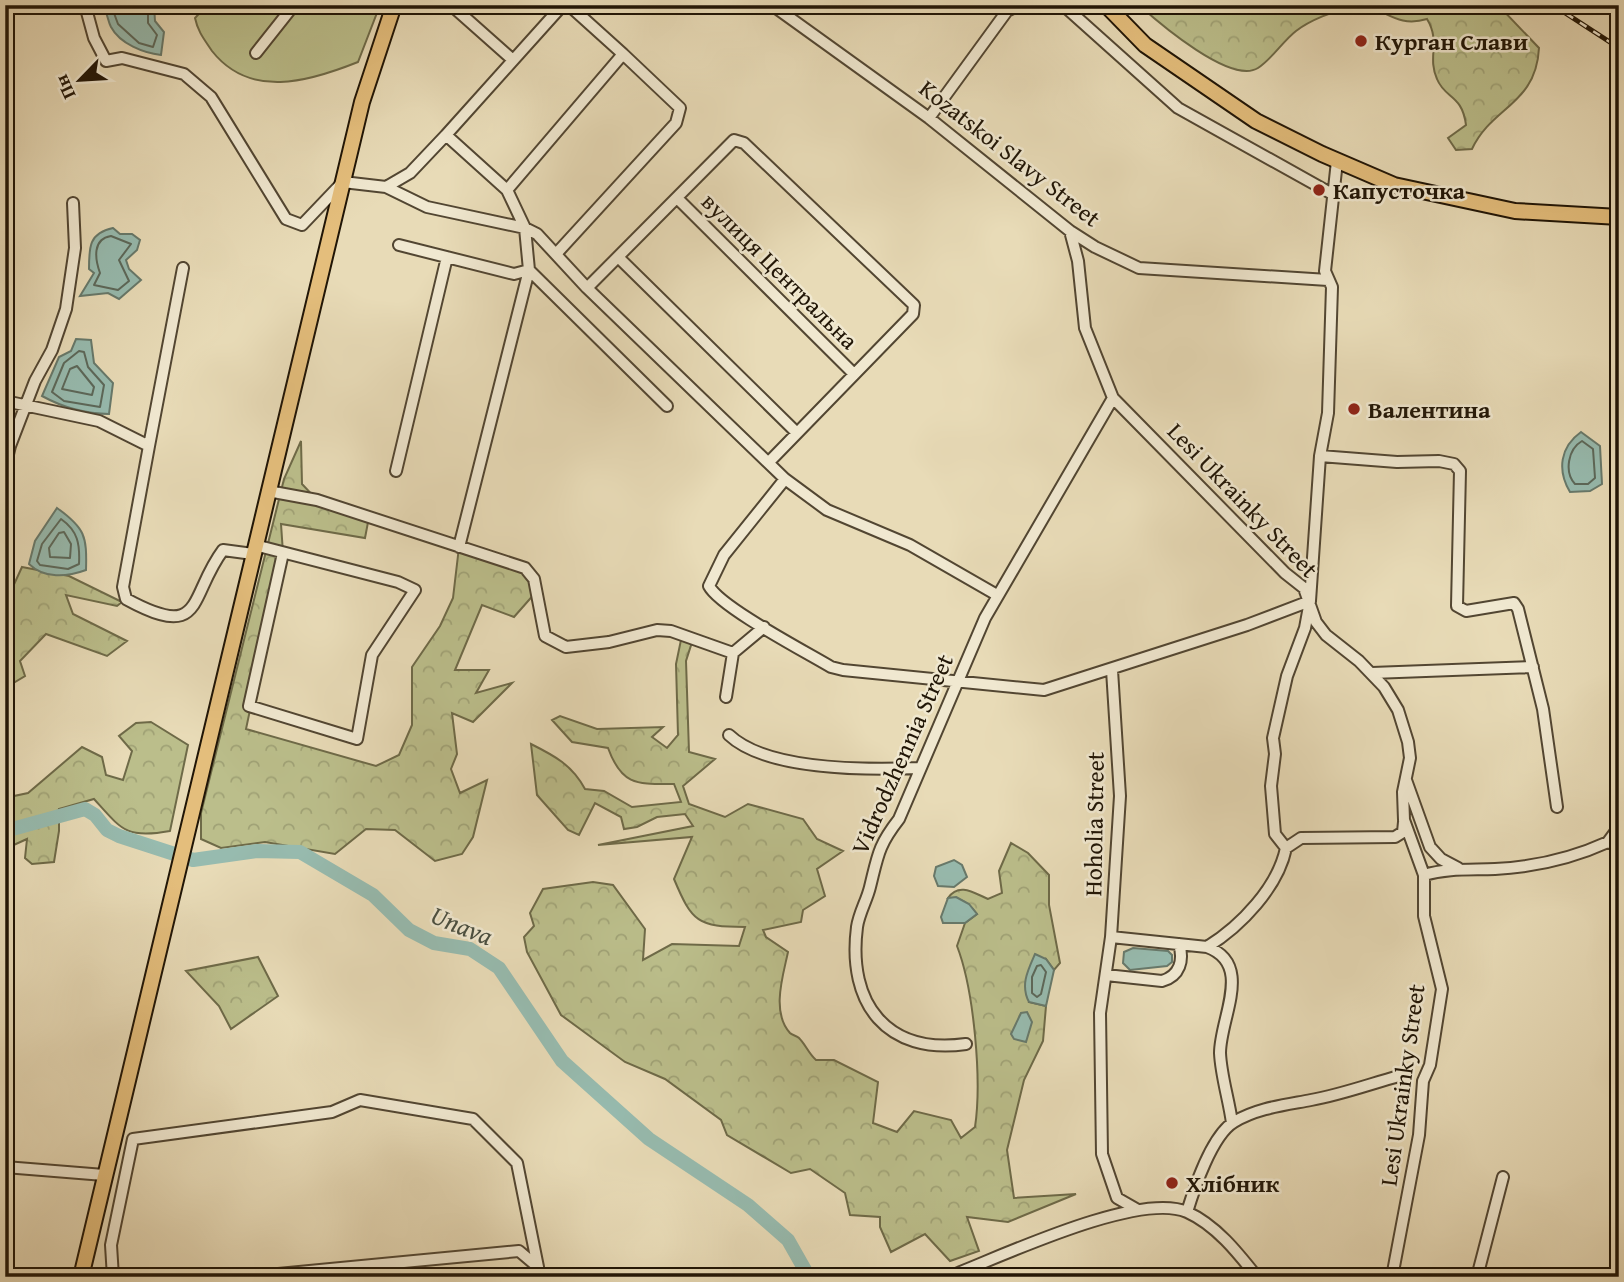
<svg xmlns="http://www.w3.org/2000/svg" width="1624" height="1282" font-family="'Gentium Book Plus',serif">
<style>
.green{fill:#bbbe8b;stroke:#6e6a48;stroke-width:2}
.forest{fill:url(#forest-crowns);stroke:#6e6a48;stroke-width:2}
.water{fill:#97bbaf;stroke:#67796b;stroke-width:2}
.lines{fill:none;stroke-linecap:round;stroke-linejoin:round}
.shore{stroke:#5c685a;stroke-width:2}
.river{stroke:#97bbaf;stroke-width:14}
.minor-casing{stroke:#524632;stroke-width:14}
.major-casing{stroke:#201506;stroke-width:18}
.minor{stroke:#f0e8d0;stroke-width:10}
.major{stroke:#e4be7c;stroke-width:14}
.rail-casing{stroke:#201506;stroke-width:5}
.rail{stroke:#f0e8d0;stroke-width:2.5;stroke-dasharray:8;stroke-linecap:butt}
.poi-dot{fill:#8f2418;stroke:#f0e8d0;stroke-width:2.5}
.labels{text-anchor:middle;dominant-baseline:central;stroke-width:5;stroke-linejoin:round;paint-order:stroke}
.poi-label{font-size:24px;font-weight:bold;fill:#201506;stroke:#f0e8d0;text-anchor:start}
.street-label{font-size:24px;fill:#201506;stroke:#f0e8d0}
.water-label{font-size:26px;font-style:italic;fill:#4a4f41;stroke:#f0e8d0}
</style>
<defs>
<pattern id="forest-crowns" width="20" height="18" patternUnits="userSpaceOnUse" patternTransform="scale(1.75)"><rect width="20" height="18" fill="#bbbe8b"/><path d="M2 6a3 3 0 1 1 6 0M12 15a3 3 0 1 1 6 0" fill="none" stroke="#a0a276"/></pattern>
</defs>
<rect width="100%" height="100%" fill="#e8dbb7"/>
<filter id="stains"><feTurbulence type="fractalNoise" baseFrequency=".00286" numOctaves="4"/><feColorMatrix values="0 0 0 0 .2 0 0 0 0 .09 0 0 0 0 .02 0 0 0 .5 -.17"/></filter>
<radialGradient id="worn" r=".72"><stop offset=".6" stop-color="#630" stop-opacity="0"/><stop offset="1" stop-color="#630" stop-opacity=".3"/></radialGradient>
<path class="green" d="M207,5H380L358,62C308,82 250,99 212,51C204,39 198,32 195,18Z"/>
<path class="forest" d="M1139,5H1498L1539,48C1536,105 1492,106 1472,149L1456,150L1448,138L1466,125C1462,94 1445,99 1437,79C1427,57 1441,42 1427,19C1391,30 1381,0 1351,7C1334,11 1310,20 1296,31C1283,41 1272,59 1258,68C1231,85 1159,23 1139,5Z
M301,441L302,484L317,500L369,517L365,538L281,524L283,553L246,729L376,766L399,755L412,725V667L440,626L453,598L459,547L525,568L536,592L514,617L482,605L455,670H489L476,693L512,683L473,722L452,713L457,754L451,769L460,793L487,780L473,837L462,854L435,861L395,830L366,829L335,854L265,842L221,848L201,839V813L284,479Z
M22,567L69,576L122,602L117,606L66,595L73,614L127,641L107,656L46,634L20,661L25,676L5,688V628L11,629L5,604Z
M682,635L693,639L686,661L689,752L715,759L683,786L689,804L725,817L748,804L803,819L817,839L843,851L817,869L825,896L803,910L801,922L763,930L766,937L788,952C783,976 771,1012 790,1033C792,1035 797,1036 799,1038C806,1045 808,1053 816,1060H834L878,1082L873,1123L897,1132L914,1111L951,1120L961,1138L975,1127C982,1080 974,990 957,946L965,923L977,914C969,904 961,897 948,898C959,882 974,893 988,899L1002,893L999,871L1011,843L1028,853L1049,875V905L1060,963L1054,970L1046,959L1029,1002L1046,1006L1043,1041L1024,1080L1007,1150L1014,1198L1076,1194L1008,1222L967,1217L979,1251L950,1261L925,1234L891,1252L880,1227V1217L850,1215L845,1193L810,1169L791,1173L727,1135L721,1120L665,1079L625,1062L561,1015L527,952L524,937L534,926L530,913L543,889L593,882L613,885L645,929L643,960L672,944L739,946L745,927C698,927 692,922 674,879L692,837L598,845L693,826L685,814L657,817L637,827L624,829L621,817L595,803L579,835L568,830L537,795L531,744C555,756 572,765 585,789L604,791L632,807L681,802L674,784C637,784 622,786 608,748L572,742L552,720L560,716L597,729L663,727L652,737L667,748L678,735L676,664Z
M151,722L188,745L170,831C126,839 122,830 94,799L59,809V831L54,862L32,864L25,858L27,839L5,849V790L9,797L28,793L82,747L102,757L106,775L123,780L132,751L119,736L136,723Z
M258,957L278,996L231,1029L219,1006L186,971Z"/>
<path class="water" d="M102,5H154L155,21L164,32L161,55C144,53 120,44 111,27C107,19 108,13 102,5Z
M113,228L120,234H132L140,240L137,250L126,260L129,269L141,280L119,299L108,293L80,296L94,273L89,269C89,247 89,233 113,228Z
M76,339L91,340L94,363L113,383L109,414C84,414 64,408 42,396L59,357L71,351Z
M1581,432L1600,446L1602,484L1590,491L1570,492C1557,470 1560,447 1581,432Z
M57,508C85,528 87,536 86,570C67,577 44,579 29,564L35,541Z
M954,860L962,865L967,877L954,887L938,886L934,876L936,867Z
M956,897L969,904L977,914L965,923H943L941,917L948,898Z
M1133,948L1168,951L1172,955V962L1167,966L1130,970L1123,963L1124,952Z
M1035,954L1046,959L1054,970L1046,1006L1029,1002C1020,985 1028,970 1035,954Z
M1027,1012L1032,1022L1026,1042L1014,1039L1011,1034L1021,1013Z"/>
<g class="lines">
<path class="shore" d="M111,5L118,24L139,43L153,47L157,35L148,23V5
M111,236L131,244L119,260L129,281L118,290L94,285L100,273C95,259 92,239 111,236Z
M79,351L84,352L88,367L104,385L100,407L64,401L52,392L64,363Z
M77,366L94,387L92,395L62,389L70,369Z
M1582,441L1593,449L1595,478L1588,484H1575C1564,472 1568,449 1582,441Z
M61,519C78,531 80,544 79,564L68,569L40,565L37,561L42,544Z
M64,532L71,544L70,558L50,557L49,548L59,533Z
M1041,965L1046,972L1041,994L1037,997L1032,993V977L1037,966Z"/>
<path class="river" d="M5,831L85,809L95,815L107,830L119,836L193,860L257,851L300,852L373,895L409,930L434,943L470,949L499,968L562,1061L649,1139L748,1205L788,1240L809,1277"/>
<g class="minor-casing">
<path id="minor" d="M85,5L94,38L106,61L122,58L184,74L211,97L286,219L302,225L343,182L386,187L427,207L525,228L537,234L587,288L785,479L827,510L910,545L997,595
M451,5L513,60
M772,5L929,118L1070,231L1095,247L1139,268L1328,280
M999,5L1007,11L1019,5
M1063,5L1178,108L1334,195
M256,53L294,5
M929,118L1007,11
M446,135L561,7L572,8L623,54L507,190
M386,187L410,173L446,135L507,190L525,228L529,270L459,547
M677,198L854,374
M1070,231L1078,261L1085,328L1113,398L1285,573L1304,588L1316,622L1326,635L1359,661L1384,687L1398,710L1408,742L1410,758L1403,792L1404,820L1424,875V916L1442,989L1430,1065L1423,1081L1419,1135L1392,1277
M399,245L514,274L529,270L667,406
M556,254L676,123L680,108L623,54
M618,257L797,433
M587,288L734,140L744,143L914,305L913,314L769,462
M5,401L99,421L149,446L123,587L126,599C205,642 188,597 223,550L253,554
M149,446L183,268
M1320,456L1397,462L1439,461L1454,464L1460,471L1457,606L1466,611L1514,603L1518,609L1543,709L1557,807
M5,467L10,446L35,381L52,350L66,309L75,248L73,203
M396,471L447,257
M785,479L724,555L709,586C720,607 806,652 831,667L843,670L1044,690L1247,625L1310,601
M268,491L317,500L525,568L534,579L545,636L566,647L609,642L657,630L671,631L733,653
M255,545L398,582L415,590L372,655L357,739L249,706L283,553
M1112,670L1120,796L1111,937L1100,1013L1102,1154L1117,1198L1138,1210
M1372,673L1533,667
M726,697L733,653L764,627
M729,735C767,771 869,770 920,768
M1406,780L1430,847L1441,859L1458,868
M1608,842L1619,827
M1286,848L1275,834L1271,786L1275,754L1273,738L1287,676L1305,628L1310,601L1320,456L1328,413L1332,287L1325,271L1337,161
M1424,875C1448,868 1471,870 1495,869C1534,867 1573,858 1608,842L1619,846
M1111,937L1207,947
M1106,975L1162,981C1180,976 1184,960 1179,944
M966,1044C887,1055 847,1004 857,927C859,913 867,900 870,887C878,855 878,846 899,819L985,618L1113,398
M1232,1123C1229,1100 1221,1076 1220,1053C1220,1018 1254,964 1207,947C1241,926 1278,887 1286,848L1301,838L1395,837L1403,832L1404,822
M133,1139L332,1112L360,1100L473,1119L517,1163L538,1267
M5,1167L104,1175
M1187,1212C1194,1189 1212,1135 1234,1122C1257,1108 1285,1105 1311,1100C1340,1095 1370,1084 1399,1076
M113,1277L111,1245L133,1139
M246,1277L519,1251L538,1267V1277
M948,1277C1000,1257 1138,1191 1187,1212C1216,1225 1238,1253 1257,1277
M1477,1277L1503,1177"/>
</g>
<g class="major-casing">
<path id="major" d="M1106,5L1145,45L1256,121L1322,154L1394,185L1515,211L1619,217
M81,1277L362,102L394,5"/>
</g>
<use href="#minor" class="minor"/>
<use href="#major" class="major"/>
<g class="rail-casing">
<path id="rail" d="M1553,5L1619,48"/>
</g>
<use href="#rail" class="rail"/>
</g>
<g class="poi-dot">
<circle cx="1361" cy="41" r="7"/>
<circle cx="1319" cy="190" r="7"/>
<circle cx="1354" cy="409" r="7"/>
<circle cx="1172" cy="1183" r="7"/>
</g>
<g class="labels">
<g class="poi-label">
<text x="1375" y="41">Курган Слави</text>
<text x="1333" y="190">Капусточка</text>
<text x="1368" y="409">Валентина</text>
<text x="1186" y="1183">Хлібник</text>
</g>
<g class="street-label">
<text transform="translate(1010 153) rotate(38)">Kozatskoi Slavy Street</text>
<text transform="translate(780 271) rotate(45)">вулиця Центральна</text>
<text transform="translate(1243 500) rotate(46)">Lesi Ukrainky Street</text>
<text transform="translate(902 754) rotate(-66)">Vidrodzhennia Street</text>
<text transform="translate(1094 824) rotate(-89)">Hoholia Street</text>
<text transform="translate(1402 1085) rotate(-82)">Lesi Ukrainky Street</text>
</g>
<g class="water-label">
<text transform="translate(462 925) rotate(22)">Unava</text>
</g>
</g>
<rect width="1624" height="1282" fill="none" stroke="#e8dbb7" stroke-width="28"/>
<rect x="7" y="7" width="1610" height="1268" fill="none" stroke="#201506" stroke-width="3.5"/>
<rect x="14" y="14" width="1596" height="1254" fill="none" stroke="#201506" stroke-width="2"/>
<g transform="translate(80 80) rotate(245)" stroke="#f0e8d0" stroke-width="5" paint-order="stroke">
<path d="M0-5L12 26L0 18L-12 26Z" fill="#201506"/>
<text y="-10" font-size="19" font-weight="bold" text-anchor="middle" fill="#201506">Пн</text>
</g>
<rect width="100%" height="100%" filter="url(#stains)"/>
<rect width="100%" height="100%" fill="url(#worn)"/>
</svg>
